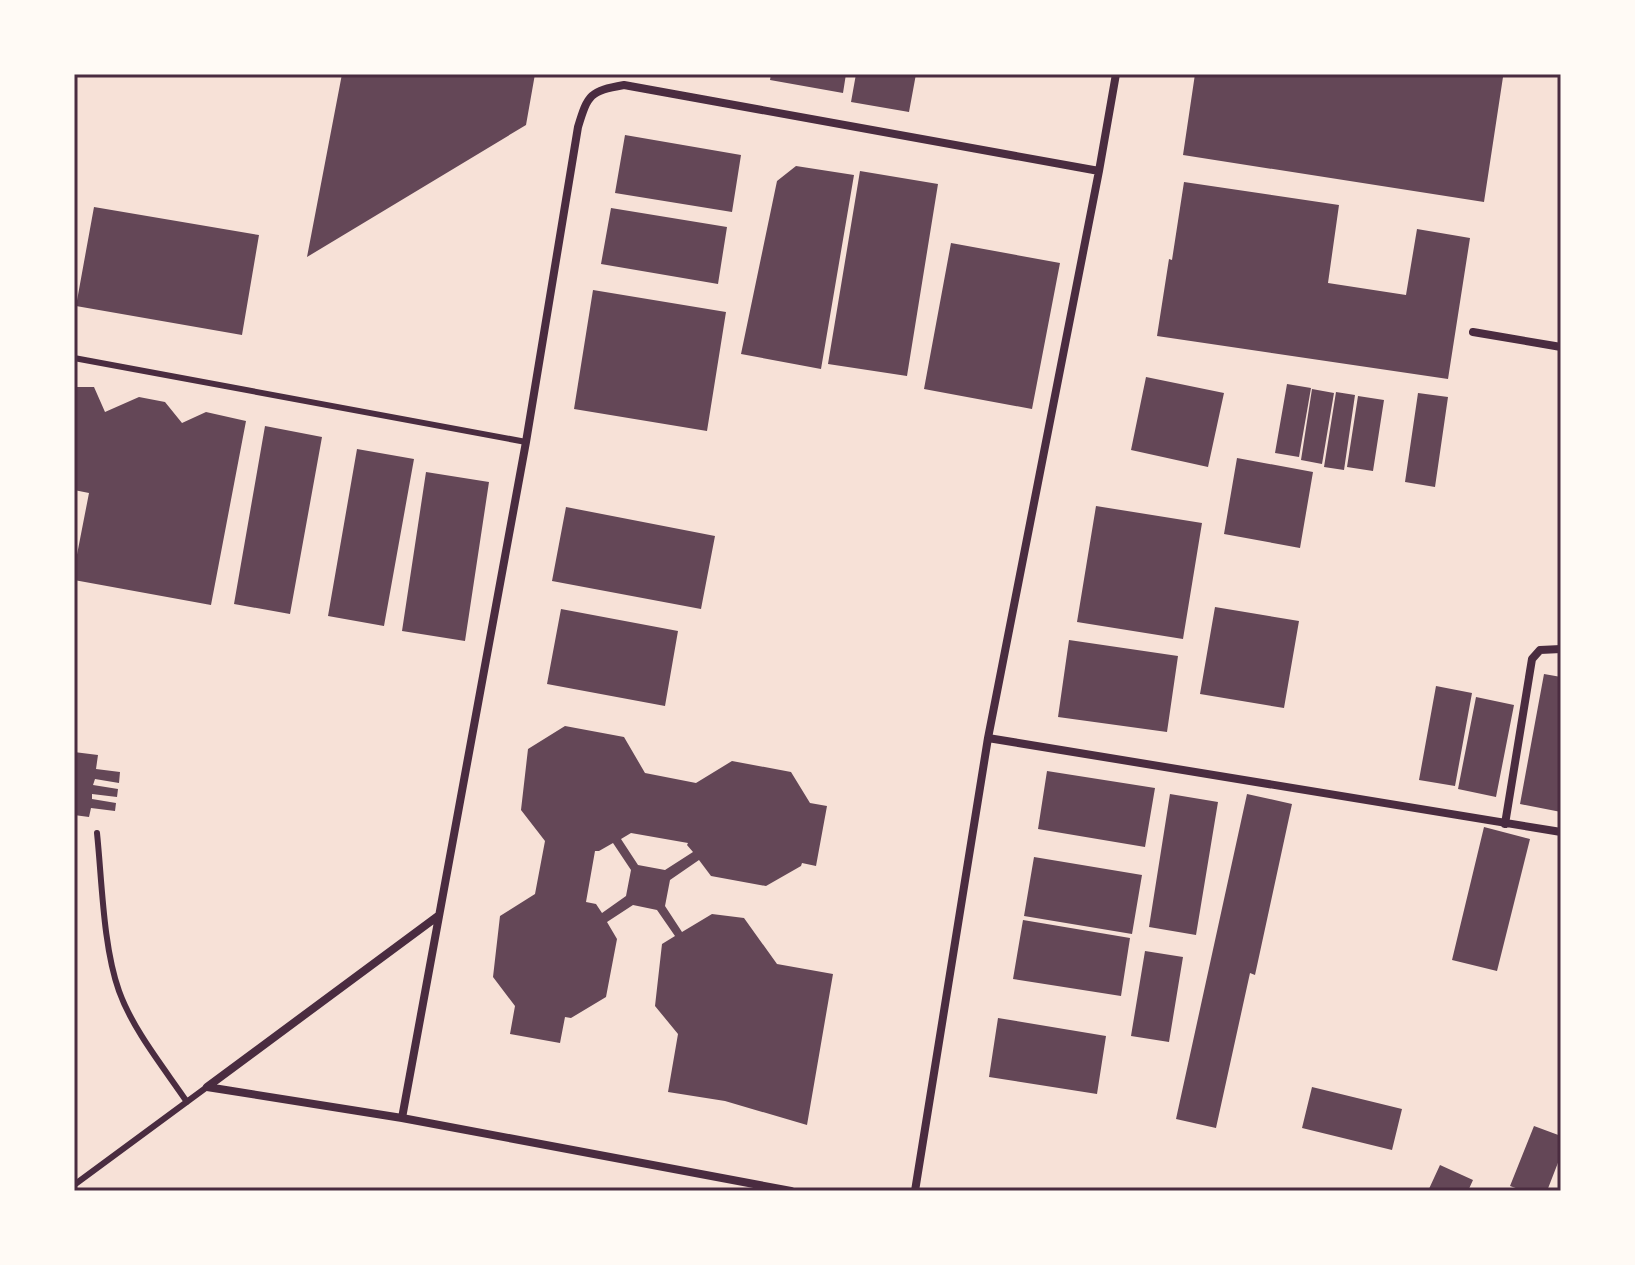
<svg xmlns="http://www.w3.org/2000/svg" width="1635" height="1265" font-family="'Nunito Sans',sans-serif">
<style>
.building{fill:#644757;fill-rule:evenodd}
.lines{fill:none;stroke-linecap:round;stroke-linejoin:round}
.service{stroke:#4a2c40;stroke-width:6}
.minor{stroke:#4a2c40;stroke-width:8}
.neatline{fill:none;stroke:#4a2c40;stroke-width:3}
</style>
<rect width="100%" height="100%" fill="#f7e1d7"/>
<path class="building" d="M342,74H535L526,125L307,257Z
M771,74H846L843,93L770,80Z
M856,74H916L909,112L851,102Z
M1195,74H1483L1503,77L1484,202L1183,155Z
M625,135L741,155L732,212L615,193Z
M796,166L854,175L821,369L741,354L777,181Z
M860,171L938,184L907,376L828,364Z
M1184,182L1339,205L1328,283L1406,295L1417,229L1470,238L1448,379L1157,336L1169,259L1172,260Z
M94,207L259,235L242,335L76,306Z
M611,208L727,227L718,284L601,264Z
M951,243L1060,263L1032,409L924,389Z
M593,290L726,312L707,431L574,409Z
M1146,377L1224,393L1208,467L1131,450Z
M1287,384L1311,388L1299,457L1275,453Z
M74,387H94L105,412L139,397L165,402L182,423L206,412L246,421L211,605L74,580V570L89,493L74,490Z
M1312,389L1334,393L1322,464L1301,460Z
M1336,392L1355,395L1344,470L1324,467Z
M1418,393L1448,397L1435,487L1405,482Z
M1358,396L1384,400L1373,471L1347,467Z
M265,426L322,437L290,614L234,604Z
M357,449L414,459L384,626L328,616Z
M1237,458L1313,472L1300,548L1224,534Z
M426,472L489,482L465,641L402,631Z
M1096,506L1202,523L1183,639L1077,622Z
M566,507L715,536L701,609L552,581Z
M1215,607L1299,621L1284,708L1200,694Z
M561,609L678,631L665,706L547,684Z
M1069,640L1178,656L1167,732L1058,717Z
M1544,674L1561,677V812L1520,804Z
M1436,686L1472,693L1455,786L1419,780Z
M1476,697L1514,705L1496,797L1458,789Z
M565,726L624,737L645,773L696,783L732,761L791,772L810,803L827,806L816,866L802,863L801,866L766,886L711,876L699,860L670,880L665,906L682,932L712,914L744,918L777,964L833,974L807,1125L725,1101L668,1092L678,1034L655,1006L662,944L675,936L657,910L633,905L607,922L617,939L606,997L571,1018L565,1017L560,1043L510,1034L515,1006L493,977L500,916L535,894L545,841L521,810L528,749ZM631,833L688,843L687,845L693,852L665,870L638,865L621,839ZM613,843L631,870L626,896L602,913L596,904L586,902L595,851H599Z
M74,752L98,755L96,769L120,772L119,783L95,779L93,785L118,789L117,797L92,794V799L116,803L115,811L91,808L89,817L74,815Z
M1047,771L1155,788L1145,847L1038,829Z
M1170,794L1218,802L1196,935L1149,927Z
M1247,794L1292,804L1255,975L1250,973L1216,1128L1176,1119Z
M1484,827L1530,839L1497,971L1452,960Z
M1034,857L1142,875L1132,934L1024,916Z
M1023,920L1130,938L1121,996L1013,979Z
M1145,951L1183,957L1169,1042L1131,1036Z
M998,1018L1106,1036L1097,1094L989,1077Z
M1312,1087L1402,1109L1392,1150L1302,1128Z
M1534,1126L1561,1136V1155L1547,1191H1524L1510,1186Z
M1440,1165L1473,1180L1468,1191H1428Z"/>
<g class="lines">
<path class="service" d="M74,358L526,442
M97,833C102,881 103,946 119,991C133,1030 164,1068 187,1102
M74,1185L207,1087"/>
<path class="minor" d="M1473,332L1561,347
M988,738L1561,832
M1505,824L1532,659L1540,650L1561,649
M438,916L207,1087L402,1118L791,1191
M402,1118L526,442L578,127C588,94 590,91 624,85L1099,171
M915,1191L988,738L1099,171L1116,74"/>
</g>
<rect width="1635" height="1265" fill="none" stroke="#fffaf5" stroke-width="152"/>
<rect x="76" y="76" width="1483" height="1113" class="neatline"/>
</svg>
